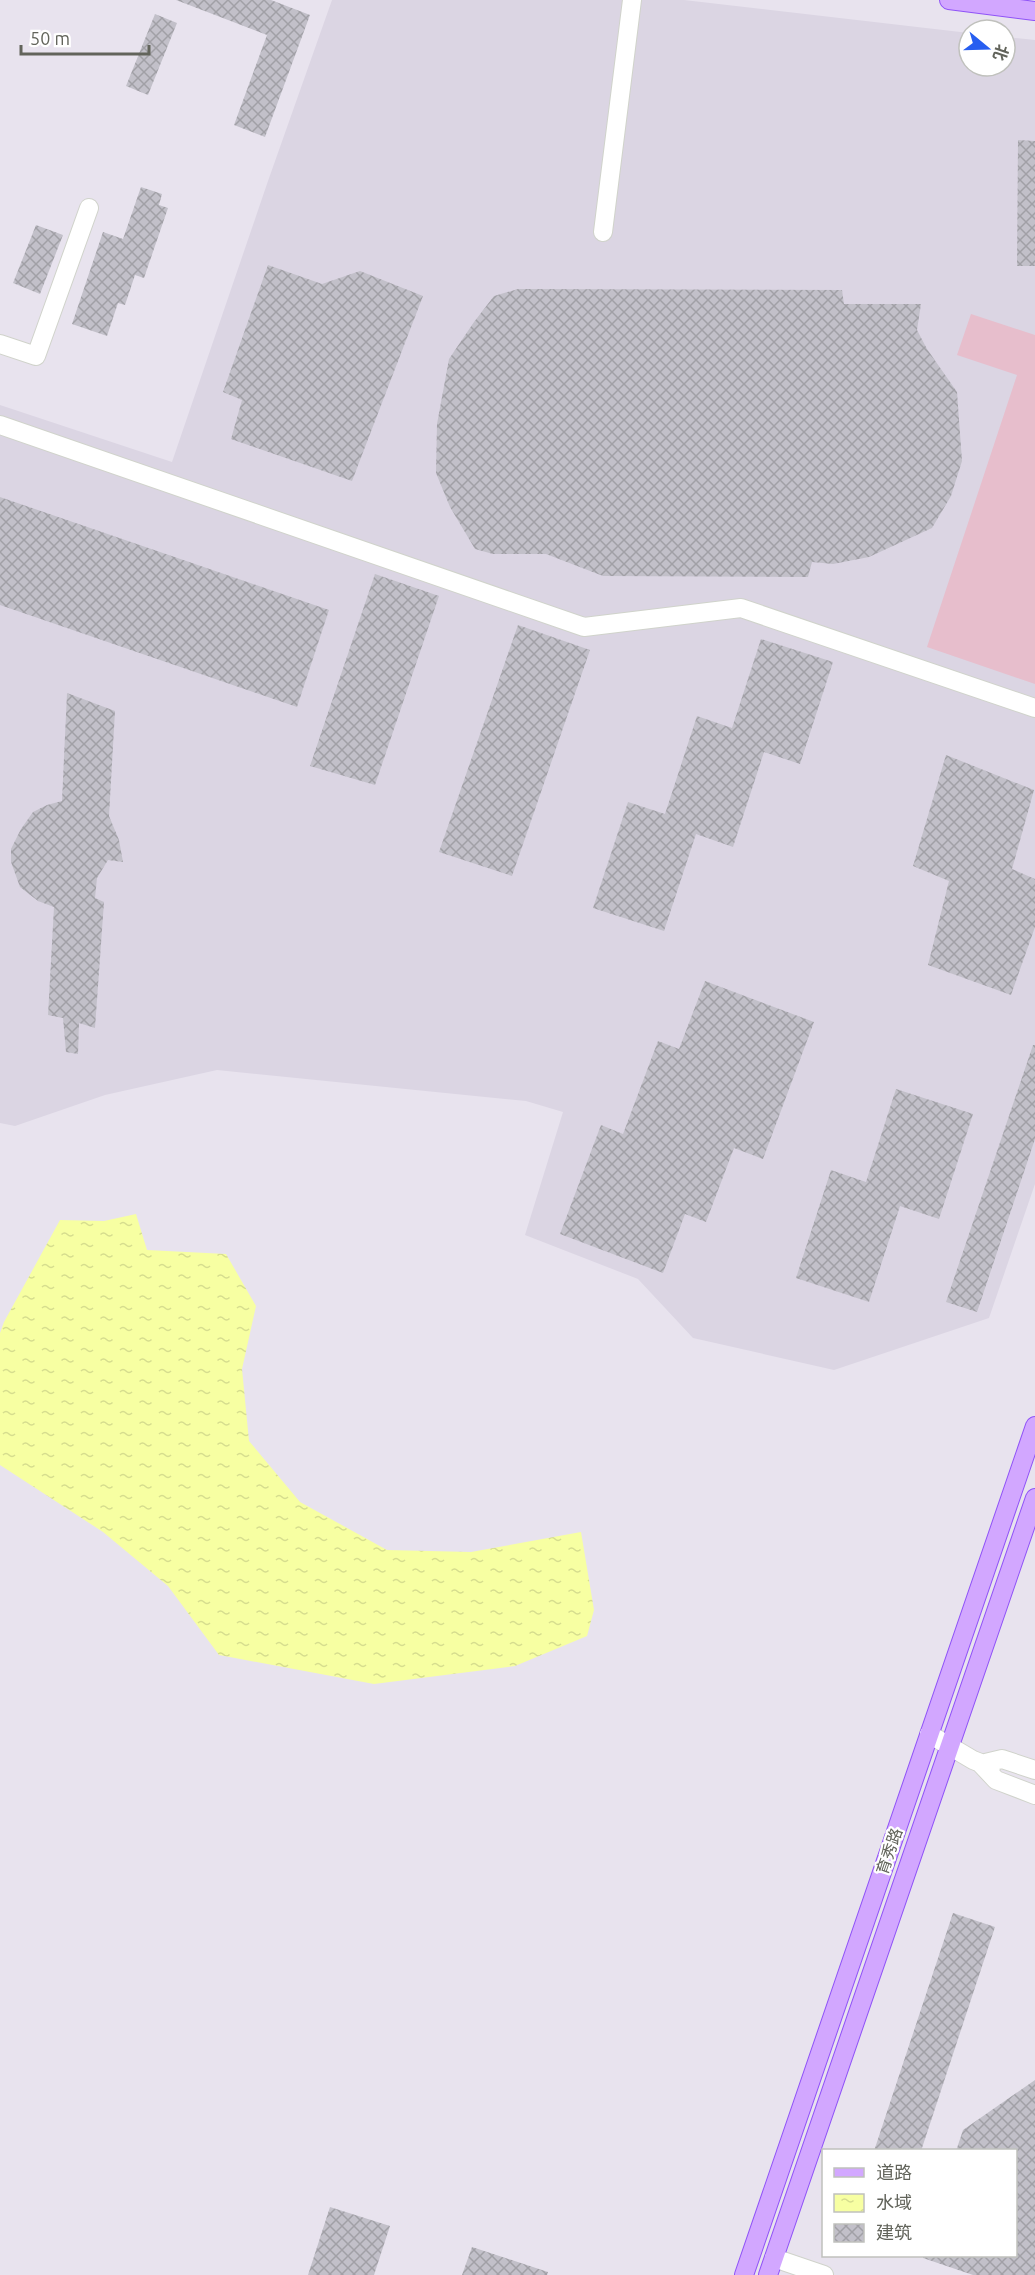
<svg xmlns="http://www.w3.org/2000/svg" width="1035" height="2275" font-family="Ubuntu,'Noto Sans SC',sans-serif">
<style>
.education{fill:#dbd5e3}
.garden{fill:#e7becc}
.water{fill:url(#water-ripples)}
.building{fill:url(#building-cross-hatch)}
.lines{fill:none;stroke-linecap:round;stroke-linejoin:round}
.minor-casing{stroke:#d0d3cb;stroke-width:20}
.major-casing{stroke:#8f53f7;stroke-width:20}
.minor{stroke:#fff;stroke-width:18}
.major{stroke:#d2a7ff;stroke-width:18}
.labels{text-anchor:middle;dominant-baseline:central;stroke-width:4.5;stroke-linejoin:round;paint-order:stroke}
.street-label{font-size:16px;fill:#62645b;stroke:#fff}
</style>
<defs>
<pattern id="water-ripples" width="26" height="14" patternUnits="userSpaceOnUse" patternTransform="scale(1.5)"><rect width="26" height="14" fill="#f7ffa2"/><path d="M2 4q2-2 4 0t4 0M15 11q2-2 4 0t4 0" fill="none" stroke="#d6dd8e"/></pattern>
<pattern id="building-cross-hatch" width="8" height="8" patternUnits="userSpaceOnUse" patternTransform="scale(1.5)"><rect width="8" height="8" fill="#c2c0c9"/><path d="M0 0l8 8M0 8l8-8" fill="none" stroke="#a1a0a6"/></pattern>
</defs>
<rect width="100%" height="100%" fill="#e8e3ee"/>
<path class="education" d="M332,0H684L969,33V66H1005V37L1035,40V1184L989,1318L834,1370L693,1338L638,1279L525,1235L563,1112L526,1101L217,1070L105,1095L15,1126L0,1123V405L172,462L268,181Z"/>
<path class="garden" d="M971,314L1035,335V684L927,647L1017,375L957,355Z"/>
<path class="water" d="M136,1214L147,1250L226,1254L256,1306L242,1369L249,1441L300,1502L387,1550L471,1552L581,1532L594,1610L587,1636L515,1666L374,1684L219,1655L168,1586L103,1532L0,1465V1333L4,1322L60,1220L104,1221Z"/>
<path class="building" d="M176,0H271L310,15L265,137L234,125L267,35Z
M155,14L177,23L148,95L126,86Z
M1018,140L1035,141V266H1017Z
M141,187L162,194L159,205L168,208L144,278L135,275L125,305L118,303L107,336L72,324L103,232L123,239Z
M36,225L63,235L40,294L13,283Z
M268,265L322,284L360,271L423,296L352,481L231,439L242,400L223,392Z
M518,289L842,290L844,304H921L917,330L927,349L957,392L962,461L951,496L932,528L869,557L833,564L812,562L808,577L603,576L546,554H493L475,549L450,507L436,473L437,424L449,359L474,322L494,296Z
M0,497L329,610L297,707L0,605Z
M375,574L439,596L375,785L310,766Z
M518,625L590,650L512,876L439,852Z
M761,639L833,662L800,764L764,752L733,847L696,834L664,931L593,908L628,802L665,814L697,716L732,728Z
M67,693L115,711L109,816L119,840L123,862L108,860L97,878L95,898L104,902L95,1028L79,1023L78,1054L66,1052L63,1018L48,1015L54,907L38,901L20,887L11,862V849L21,829L33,812L47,805L62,801Z
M946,755L1034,790L1012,869L1035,879V927L1011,995L928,965L949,881L913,866Z
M705,981L814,1022L763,1159L734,1148L706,1222L685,1214L663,1273L560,1234L601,1125L623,1134L658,1041L679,1049Z
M1033,1045H1035V1139L977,1312L946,1302Z
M896,1089L973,1114L939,1219L900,1206L869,1302L796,1278L831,1170L866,1182Z
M953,1913L995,1927L921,2151H874Z
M1035,2080V2275H973L923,2258V2256H1016V2151H956L963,2130Z
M330,2207L390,2226L374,2275H308Z
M472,2247L548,2272L547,2275H462Z"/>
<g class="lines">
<g class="minor-casing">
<path id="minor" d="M603,232L632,0
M0,344L36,356L89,208
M0,425L584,627L741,608L1035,708
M929,1734L973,1760L991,1767
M1035,1770L1002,1759L981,1764L996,1780L1035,1795
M774,2258L824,2275"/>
</g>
<g class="major-casing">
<path id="major" d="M949,0L1035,11
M744,2275L1035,1426
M768,2275L1035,1498"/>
</g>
<use href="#minor" class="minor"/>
<use href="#major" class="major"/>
</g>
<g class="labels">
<g class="street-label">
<text transform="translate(889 1851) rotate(-71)">育秀路</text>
</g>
</g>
<rect x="822" y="2149" width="195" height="108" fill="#ffffff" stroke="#c0c1bd" stroke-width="1.5"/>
<rect x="834" y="2168" width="30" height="9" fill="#d2a7ff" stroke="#c0c1bd" stroke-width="1.5"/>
<text x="876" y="2179" font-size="18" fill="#62645b">道路</text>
<rect x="834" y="2194" width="30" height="18" fill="url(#water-ripples)" stroke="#c0c1bd" stroke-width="1.5"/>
<text x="876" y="2209" font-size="18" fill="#62645b">水域</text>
<rect x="834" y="2224" width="30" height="18" fill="url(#building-cross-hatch)" stroke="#c0c1bd" stroke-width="1.5"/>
<text x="876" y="2239" font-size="18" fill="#62645b">建筑</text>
<g transform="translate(987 48) rotate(109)"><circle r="28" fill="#ffffff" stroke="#c0c1bd" stroke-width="1.5"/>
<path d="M0-4.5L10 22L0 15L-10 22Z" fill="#275ef0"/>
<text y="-9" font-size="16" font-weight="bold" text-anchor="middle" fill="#62645b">北</text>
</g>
<path d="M21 45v9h128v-9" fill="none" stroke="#62645b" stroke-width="3"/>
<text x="30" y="45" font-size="18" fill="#62645b" stroke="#ffffff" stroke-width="4.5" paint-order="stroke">50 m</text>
</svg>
